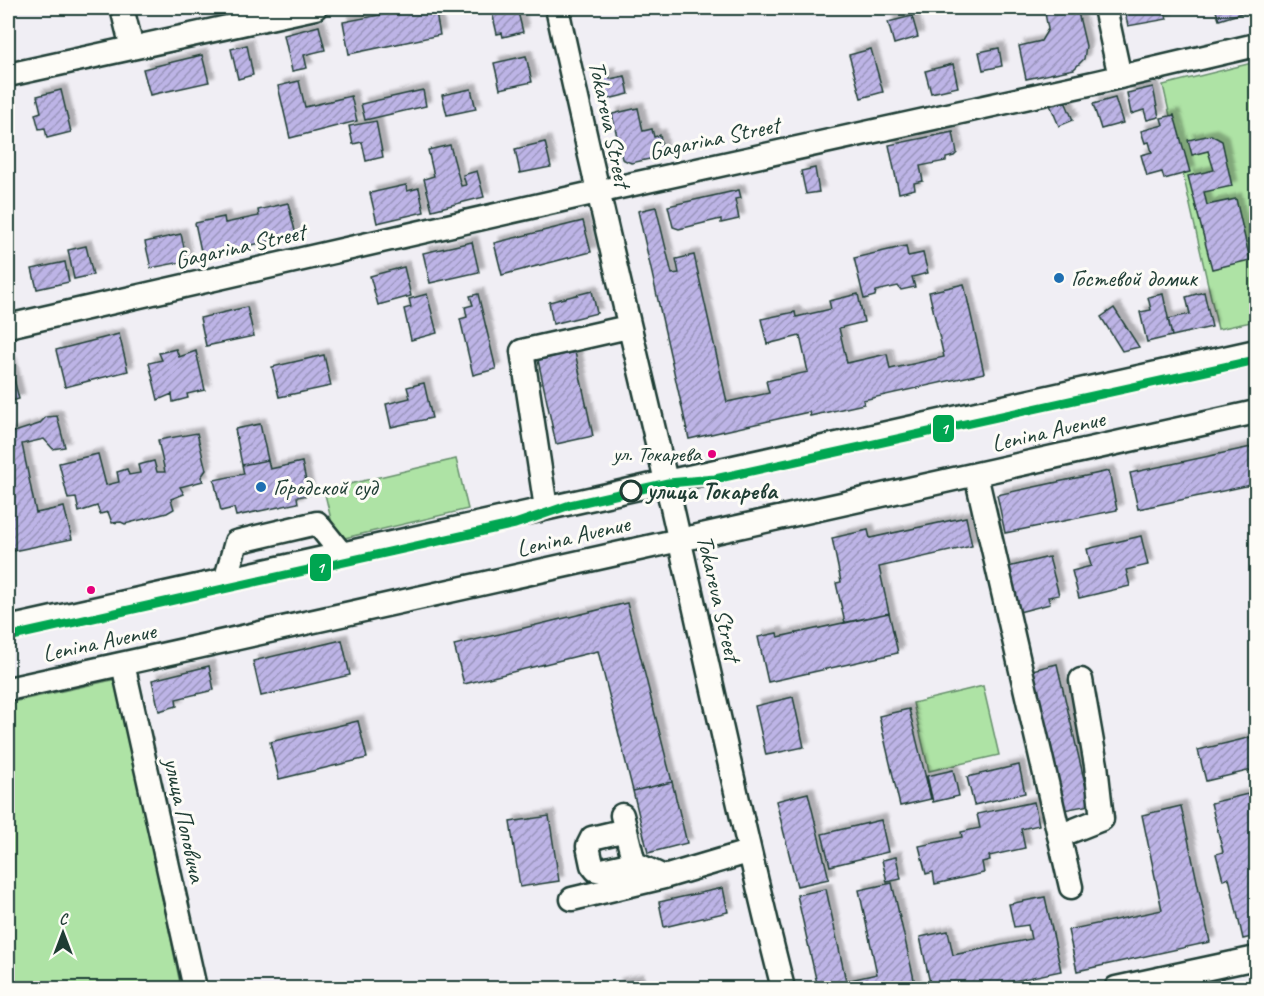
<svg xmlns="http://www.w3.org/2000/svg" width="1264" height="996" font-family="Caveat,sans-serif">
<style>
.green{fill:#aee3a5;stroke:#66906c;stroke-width:1.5}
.building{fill:url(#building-hatch);stroke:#1f3d34;stroke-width:1.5;filter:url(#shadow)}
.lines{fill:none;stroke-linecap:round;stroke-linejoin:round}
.minor-casing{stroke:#1f3d34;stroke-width:27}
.minor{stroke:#fdfcf7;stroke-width:22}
.tram-1-casing{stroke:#fdfcf7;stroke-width:14}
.tram-1{stroke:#00a651;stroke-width:9}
.poi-dot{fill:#1f6fb2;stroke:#fdfcf7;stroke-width:2}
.bus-dot{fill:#e5007d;stroke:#fdfcf7;stroke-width:2}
.stop-dot{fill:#fdfcf7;stroke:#1f3d34;stroke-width:3}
.labels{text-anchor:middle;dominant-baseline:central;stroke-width:6;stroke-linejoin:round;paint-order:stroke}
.bus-label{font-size:22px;fill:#1f3d34;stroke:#fdfcf7;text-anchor:end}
.street-label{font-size:24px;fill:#1f3d34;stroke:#fdfcf7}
.poi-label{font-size:24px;fill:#1f3d34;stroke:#fdfcf7;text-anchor:start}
.stop-label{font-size:24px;font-weight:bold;fill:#1f3d34;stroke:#fdfcf7;text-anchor:start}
.line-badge{stroke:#fdfcf7;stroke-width:2}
.badge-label{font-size:16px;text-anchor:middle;font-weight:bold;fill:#fff}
</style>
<defs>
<pattern id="building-hatch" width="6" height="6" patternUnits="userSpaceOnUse" patternTransform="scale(1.5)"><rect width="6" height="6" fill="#bdb4e6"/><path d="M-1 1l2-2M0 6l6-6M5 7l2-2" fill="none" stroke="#9994bb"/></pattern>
<filter id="shadow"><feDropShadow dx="5.5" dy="-5.5" stdDeviation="1.5" flood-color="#0004"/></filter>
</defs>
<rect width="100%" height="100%" fill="#f0eef4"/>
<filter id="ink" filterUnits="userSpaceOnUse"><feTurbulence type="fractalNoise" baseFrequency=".0167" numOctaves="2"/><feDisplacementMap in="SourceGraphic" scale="12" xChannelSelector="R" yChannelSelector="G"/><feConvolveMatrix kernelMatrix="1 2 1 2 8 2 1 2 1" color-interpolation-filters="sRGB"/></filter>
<g filter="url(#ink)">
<path class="green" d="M1256,62V321L1218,329L1163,85Z
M456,459L468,509L336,540L324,490Z
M117,679L181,988H8V703Z
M983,686L999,755L929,771L913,703Z"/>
<path class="building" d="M416,8H435L440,35L349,54L343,22Z
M491,8H517L523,32L503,37L502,33L497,34Z
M1044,8H1077L1086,46L1084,59L1074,69L1026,79L1019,46L1041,41L1048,29Z
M1124,8H1164L1167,19L1128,26Z
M1215,8H1241L1242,13L1219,20Z
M912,16L918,37L894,44L888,22Z
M319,26L325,50L304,55L307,68L292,71L284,35Z
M247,45L253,75L238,79L231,49Z
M999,48L1002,66L983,70L979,52Z
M871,49L883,92L861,98L849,55Z
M202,55L209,82L150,95L143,69Z
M526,56L532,82L500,89L494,63Z
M953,64L958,87L931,93L925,71Z
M609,73L610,79L625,76L629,94L604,100L598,76Z
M299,81L305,107L351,96L357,121L290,138L278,86Z
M1153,87L1159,117L1147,120L1144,110L1131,114L1127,93Z
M471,89L476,109L447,115L442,95Z
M61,90L71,132L47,138L45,128L39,129L35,114L41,112L37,96Z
M423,90L426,106L365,120L361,104Z
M1062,94L1073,120L1059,126L1048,100Z
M1115,98L1123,123L1101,129L1093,104Z
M638,108L643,131L652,129L654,137L660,135L664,156L631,163L622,159L612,114Z
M1174,115L1190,172L1164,179L1162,172L1147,176L1141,155L1152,152L1149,142L1145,143L1141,131L1163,125L1161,118Z
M376,121L383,157L366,161L362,142L353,144L349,126Z
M953,132L957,153L954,156L946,158V161L920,166L923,181L914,183L915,189L899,193L889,145Z
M1211,135L1222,141L1232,186L1204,192L1207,205L1236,199L1250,260L1212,269L1188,176L1214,170L1208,151L1192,155L1188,140Z
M545,142L551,167L520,173L515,149Z
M450,145L461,186L466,185L463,175L477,171L484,197L432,210L424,179L434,176L428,150Z
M815,168L819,192L806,194L801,171Z
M406,185L407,191L419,188L424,212L377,223L370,193Z
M739,190L741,198L735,199L739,219L721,223V219L679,229L673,227L668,206Z
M288,203L296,235L202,256L195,223L224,217L225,223L259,216L258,210Z
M656,207L672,274L679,273L676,259L694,255L727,402L769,393L766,381L808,372L800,336L767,344L761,319L795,312L796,317L831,309L829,301L858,294L864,322L839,328L847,363L887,354L890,369L944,357L929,292L964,284L984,373L863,400L864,404L810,416L809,412L689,439L638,211Z
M583,221L591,252L502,275L494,243Z
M181,234L187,261L151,268L145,242Z
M472,242L479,272L430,283L423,253Z
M86,246L93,275L74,279L68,250Z
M906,246L908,256L923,253L928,273L912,277L915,287L901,290L898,286L876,291L875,296L864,299L854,258Z
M65,262L69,282L37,289L32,269Z
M404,267L411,296L378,305L370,276Z
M592,291L597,313L553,324L549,302Z
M1204,292L1212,327L1172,336L1168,319L1190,314L1186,297Z
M427,294L437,333L411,340L404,309L411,307L409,299Z
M478,294L496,369L473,375L460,319L467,317L465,307L473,305L470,296Z
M1163,294L1172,336L1147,342L1140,312L1151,310L1148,297Z
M247,307L254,336L206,346L200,318Z
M1114,308L1139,347L1122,351L1101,317Z
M119,334L128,371L65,387L56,350Z
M176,349L179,357L196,351L205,390L187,394L188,398L173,402L172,394L158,400L149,363L162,360L159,353Z
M575,352L593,436L556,444L538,360Z
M324,355L331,386L279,397L272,367Z
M8,363H10L19,399L8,402Z
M424,383L432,418L391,427L386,404L410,398L407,387Z
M57,416L65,447L53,449L44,439L22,444L36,513L64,507L72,539L8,552V434L39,424L46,417Z
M260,424L268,460L242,465L235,429Z
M197,433L206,470L201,477L203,481L180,487L184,494L171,499L174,509L167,513L125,524L121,522L112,523L108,512L100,514L97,506L79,512L76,498L68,499L59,463L98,454L106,485L119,482L117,472L127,469L129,475L140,473L138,465L154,461L157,472H165L158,440Z
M1256,446V484L1138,509L1130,473Z
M268,460L270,469L302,462L309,495L297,497L298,503L236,516L234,508L221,511L214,480L244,474L242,465Z
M1109,471L1117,510L1005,533L997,495Z
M966,517L972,546L879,567L889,613L845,623L836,583L841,582L832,538L868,530L870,538Z
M1141,536L1148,565L1126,570L1130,586L1079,598L1072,571L1091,566L1087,549Z
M1049,557L1059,595L1048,597L1050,604L1015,613L1004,568Z
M1256,573V606L1250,574Z
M627,603L672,782L633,791L598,651L464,684L454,645Z
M889,613L898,653L768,682L758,637L777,633L778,637Z
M342,640L350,675L261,696L253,661Z
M1057,664L1090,805L1064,810L1032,670Z
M209,666L214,690L176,699L177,706L159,711L152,680Z
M793,697L804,747L766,755L755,706Z
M909,709L931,799L900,806L879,716Z
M358,721L367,758L279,779L270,742Z
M1256,736V769L1206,781L1198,750Z
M1019,765L1025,793L974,805L967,777Z
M953,770L959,796L933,802L927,776Z
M672,782L687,843L648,853L633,791Z
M1256,792V936L1243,939L1229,878L1223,880L1216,854L1223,852L1211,803Z
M808,793L829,879L797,886L776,801Z
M1034,802L1039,825L1021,829L1025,848L989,856L990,860L982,862L984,873L935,884L933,872L926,874L919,846L962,837L961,832L980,828L977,814Z
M1181,806L1210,942L1077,971L1068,930L1162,910L1142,815Z
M549,816L559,881L520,887L510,822Z
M881,820L888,852L830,866L822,834Z
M896,857L901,879L887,882L882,860Z
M892,883L916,988H818L797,895L826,889L846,981L877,974L859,890Z
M723,888L728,912L664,927L659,902Z
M1045,897L1061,971L1004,983L1006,988H931L920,937L948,931L953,955L1031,939L1028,925L1014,927L1009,904Z
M638,980L639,988H617L616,984Z"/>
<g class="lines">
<g class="minor-casing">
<path id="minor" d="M122,8L132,48
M557,8C591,166 629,323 666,481C705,650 740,820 783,988
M1105,8L1120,77
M8,75L315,8
M8,326L597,192L1098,82L1256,45
M976,475L1071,887
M546,508L522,351L628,327
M226,578L236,542L317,523L341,553
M8,628L1256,351
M123,664L195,988
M8,689L1256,412
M622,815L634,863L664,877L748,852
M626,830L592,838L588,846L592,865L596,870H602L634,863
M1059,836L1102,819L1096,765L1081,680
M572,899L664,877
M1116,988L1256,958"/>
</g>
<use href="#minor" class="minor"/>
<g class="tram-1-casing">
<path id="tram-1" d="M8,637L515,524L570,505L668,483L715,479L1256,360"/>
</g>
<use href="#tram-1" class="tram-1"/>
</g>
</g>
<g class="poi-dot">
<circle cx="1059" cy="278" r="6"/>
<circle cx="261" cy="487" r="6"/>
</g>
<g class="bus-dot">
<circle cx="712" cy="454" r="5"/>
<circle cx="91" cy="590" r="5"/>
</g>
<circle class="stop-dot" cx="631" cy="491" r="10"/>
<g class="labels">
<g class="bus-label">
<text x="701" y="454">ул. Токарева</text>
</g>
<g class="street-label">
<text transform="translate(610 124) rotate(78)">Tokareva Street</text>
<text transform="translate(714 138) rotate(-12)">Gagarina Street</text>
<text transform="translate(240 246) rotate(-13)">Gagarina Street</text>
<text transform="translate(1048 431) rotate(-13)">Lenina Avenue</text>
<text transform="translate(573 536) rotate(-13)">Lenina Avenue</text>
<text transform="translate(719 598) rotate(77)">Tokareva Street</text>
<text transform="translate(99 642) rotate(-12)">Lenina Avenue</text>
<text transform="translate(185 820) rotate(78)">улица Поповича</text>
</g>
<g class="poi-label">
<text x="1071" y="278">Гостевой домик</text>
<text x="273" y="487">Городской суд</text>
</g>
<g class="stop-label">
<text x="647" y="491">улица Токарева</text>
</g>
</g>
<g class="line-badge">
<rect x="932" y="414" width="23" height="29" rx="6" fill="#00a651"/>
<rect x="309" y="553" width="23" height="29" rx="6" fill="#00a651"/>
</g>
<g class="badge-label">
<text x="944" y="434">1</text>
<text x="320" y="573">1</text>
</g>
<rect width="1264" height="996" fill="none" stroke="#fdfcf7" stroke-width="30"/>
<rect x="15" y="15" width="1234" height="966" fill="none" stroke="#1f3d34" stroke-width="2" filter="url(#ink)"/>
<g transform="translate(63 933)" stroke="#fdfcf7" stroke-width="4.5" paint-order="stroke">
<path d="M0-4.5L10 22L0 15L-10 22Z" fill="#1f3d34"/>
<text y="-9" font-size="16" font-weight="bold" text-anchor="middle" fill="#1f3d34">С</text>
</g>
</svg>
